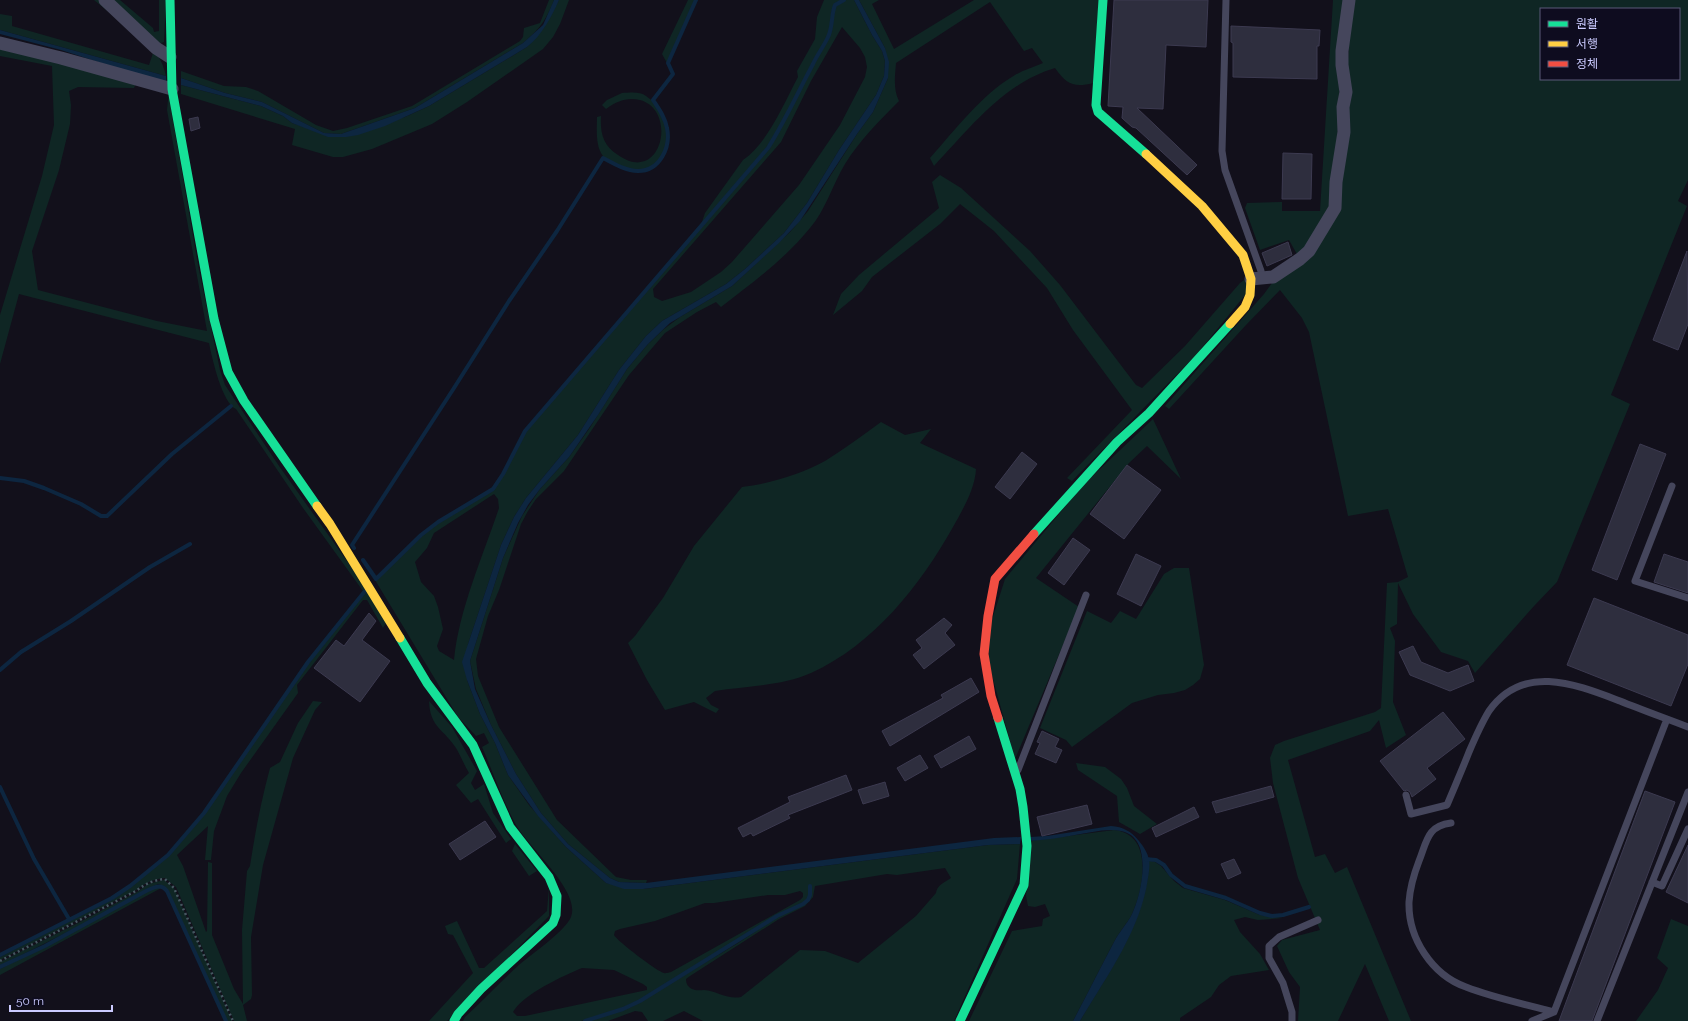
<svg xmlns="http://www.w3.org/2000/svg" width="1688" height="1021" font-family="Raleway,'Noto Sans KR',sans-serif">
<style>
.green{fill:#0f2624;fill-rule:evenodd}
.water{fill:#0d2640}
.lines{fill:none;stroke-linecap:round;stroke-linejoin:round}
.stream{stroke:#0d2640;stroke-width:4}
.building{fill:#2e2e3e;stroke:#3c3a50}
.path{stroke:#465661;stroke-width:2.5;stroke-dasharray:2 3;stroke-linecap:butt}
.lane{stroke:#45465c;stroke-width:7}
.street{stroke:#45465c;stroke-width:13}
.fast{stroke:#16e098;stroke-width:9}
.slow{stroke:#ffcf43;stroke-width:9}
.jam{stroke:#f24e42;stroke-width:9}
</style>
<rect width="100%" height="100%" fill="#12101b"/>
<path class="green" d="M94,0H99C123,21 160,43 166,76L0,30V14L12,16V26L149,65L153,53L139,37Z
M111,0H120L153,28L154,32L159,31V0H166L164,42L158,44Z
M549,0H554C546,20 540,29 523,43L415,108L341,134L324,133L262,102L225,93L181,78V71L224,86L246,87L258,91L316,125L333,131L347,128L412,106L520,41L523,37L524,28L540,23Z
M559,0H569L560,24L553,37L543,49L467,102L432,124L372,149L343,157H333L292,145L295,129L181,94V85L261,106L283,116L292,123L335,137L405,117L429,106L527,47L543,29Z
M688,0H695L667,63L662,54Z
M824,0H842L834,4L831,13V25L828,36L813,61L777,132L756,162L701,225L705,213L743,160C768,143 784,103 798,77L797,71L815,39L817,17Z
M846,0H854L872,35L882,51L885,61L884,76L876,95L839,150L807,203L784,233L745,269L726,284L662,321L646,336L619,370L578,435L526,498L514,517L501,545L468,644L467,680L480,714L495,743L508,775L529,805L566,847L606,883L643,889L988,845L1020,844L1017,879L954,1021H703L684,1011L663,1021H648L642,1012L635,1011L608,1021H588L631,1007L738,943L777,917L803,905L809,901L811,896V886H809V895L807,900L776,916L639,1000L613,1012L581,1021H463L465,1017C484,1000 501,981 520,964C532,954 566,930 571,917C581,891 528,847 516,825C503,802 493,772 482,747L489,743L484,733L476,736L458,717L375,580L421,536L439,523L493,490L504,475L526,431L769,149C786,121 799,90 815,62C820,53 827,44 830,35C834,25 833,15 836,5ZM842,27L860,48L865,57L867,67L865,77L840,125L799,185L732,262L721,272L691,292L662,301L654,297L653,289L781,142L811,81ZM494,494L498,499L499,508C483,556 459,609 454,660L439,651L437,646L443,629L438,607L434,596L421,582L415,562L427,548L434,533ZM945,868L951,878C945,882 937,885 936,893L916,916L858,963L825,951L800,950L741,997C728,1000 717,991 704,990C700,990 696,991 692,989C688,987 686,984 686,979L690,976L779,919L805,906L813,897L815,886L887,874L897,875ZM800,891L803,893V897L800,900L671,972C670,972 665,974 664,973C658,972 617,941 614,935L615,931L620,929L655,921L705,903H714L768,895H785ZM582,968L614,970L643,984L647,987V990L525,1016H517L513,1012C523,994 563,976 582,968Z
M859,0H879L872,4L894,49L974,0H1099L1093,83C1074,88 1066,84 1055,68C1004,83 970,128 934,166L930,158C956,129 981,95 1015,75C1023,70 1034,67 1043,63L1032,48L1024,51L990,2L896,63C895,76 893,89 899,101C880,120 859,141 845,164C833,184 825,211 810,228C785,259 752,283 721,307L716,302L697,312L665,333L629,375L564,471L536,499L528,511L521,524L499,590L488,616L476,659L478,676L499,727L557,820L616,877L631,880H647L646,883L619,882L610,878L568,844L541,813L516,774L491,725L476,689L470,661L503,558L522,516L540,489L569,457L589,429L627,369L648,344L664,329L680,317L732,286L790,232L808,211L857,134L873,112L888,78L885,48Z
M1333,0H1348L1341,65L1334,208L1298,256L1289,240L1260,250L1245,208L1247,203L1282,202V211H1320Z
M1351,0H1688V180L1678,201L1687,206L1611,395L1630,404L1557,582L1534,606L1475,673L1468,661L1441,652L1413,614L1398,583L1397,624L1390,628L1395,641L1393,702L1406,735L1386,748L1379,720L1370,731L1288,760L1315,857L1325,854L1335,873L1347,867L1411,1021H1389L1365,964L1338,1021H1298L1300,987L1289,972L1277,946L1282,940L1320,930L1298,878L1273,783L1270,758L1275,745L1284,741L1375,712L1381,708L1387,583L1398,582L1408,577L1388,509L1348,516L1309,332L1302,318L1280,290L1246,325L1169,409L1165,406L1264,294L1275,279L1333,217L1347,82ZM1541,9H1679V79H1541Z
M0,45L137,81L134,88L78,87L69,91L71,105L70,124L59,170L32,251L38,290L157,321L207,331L167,110L169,90L172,91L171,109L199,270L220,370L225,385L279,466L367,589L386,623L383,628L367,600H363L297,685L298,693L241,773L227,796L214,831L211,860H205L208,826L177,855L183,866L206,932L207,931L208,862L212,863V935L234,989L243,1004L242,930L247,871L250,866C255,833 261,801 270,768L280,762L298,723L313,701L322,702L315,710L293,758L263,865L251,937L252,995L251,999L243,1005L247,1021H234L176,887L165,878C153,879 145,883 136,890L0,960V957L113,899L131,887L168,855L205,813L309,663L366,592L365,590L363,591L303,508L236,409C222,403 212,358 209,343L19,294L0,364V315L42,176L54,125L52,66L0,56Z
M622,93C629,93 640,91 646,96C682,119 671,188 619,165C614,163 606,160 603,156C595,146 597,128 597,117L601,116C600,133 603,146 618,155C662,186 678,110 640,100C627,97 617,101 606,109L602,105L607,100Z
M940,175L961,188L1030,251L1060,285L1136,385L1142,388L1185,346L1240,283L1247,278L1246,294L1196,355L1072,481L1067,478L1132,410L1073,330L1047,288L994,231L960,204L940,224L872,277L862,291L833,315L841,294L859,275L939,208L932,182Z
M1153,419L1181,479L1147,446L1129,463L1036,578L1079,607L1015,759L988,661L989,629L1005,579L1083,485Z
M881,422L905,435L931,429L920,443L976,469C975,489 963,509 953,527C920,586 873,645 811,673C782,686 746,686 715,691L706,698L711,705L719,709L716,713L694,702L665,710L647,680L628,643L635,636L663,598L694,546L742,487C768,484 802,474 825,461C844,449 863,435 881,422Z
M1174,568H1189L1204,665L1200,679L1193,685L1185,690L1174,693L1158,695L1132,703L1072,747L1066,740L1040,728L1087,611L1111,623L1120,611L1136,619L1164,574Z
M429,701L452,727L477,771L471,783L475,790L484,784L493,813L511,839L506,843L478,799L471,803L456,785L469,773C464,765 461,756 456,748C444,729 430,728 429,701Z
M1076,763L1105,767L1121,779L1127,788L1134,806L1157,824L1140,834L1119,822L1117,796L1078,770Z
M1114,830C1154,834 1144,888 1132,914C1127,924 1119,932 1114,942C1100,968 1087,995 1073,1021H969L1012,931L1042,926L1043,919L1050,916L1045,904L1035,907L1028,906L1026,896L1030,841Z
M515,844L537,871L529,876L512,851Z
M1149,860L1155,862L1161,866L1174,881L1183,888L1225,900L1260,915L1283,918L1258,920L1245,917L1234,920L1240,932L1260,954L1269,970L1231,976L1219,985L1211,997L1180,1018V1021H1080C1109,971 1148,920 1149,860Z
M164,880L174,888L232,1021H227L168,890L164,886L158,884L146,890L109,911L0,966V962L78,923L137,892L148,884Z
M158,886L163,887L0,975V969L45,946Z
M549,887V916L447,1021H429L473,973L453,935L448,934L445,926L457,921L479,968H484L547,911Z
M1671,919L1688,926V1021H1636L1658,990L1668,968L1657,958Z"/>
<path class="water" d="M554,0H559C551,18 542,35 527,47L429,106L385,126L358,135L346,137H328L292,123L283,116L261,106L181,85V78L225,93L262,102L324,133L341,134L415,108L523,43L543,25Z
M854,0H859L885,48L889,62L888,78L873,112L857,134L800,221L779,243L732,286L670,323L648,344L627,369L598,415L569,457L540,489L528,505L518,523L503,558L470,661L475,689L491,725L516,774L541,813L568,844L610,878L619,882L646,883L994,838L1021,837L1020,844L988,845L643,889H624L606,883L566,847L538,816L508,775L495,743L480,714L467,680L462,662L501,545L514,517L526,498L578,435L619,370L646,336L662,321L726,284L745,269L784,233L807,203L839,150L876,95L884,76L885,61L882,51L872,35Z
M0,30L166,76V84L61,50L0,34Z
M1111,826C1123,827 1131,831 1139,841C1143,846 1148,853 1149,860C1150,865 1149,872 1148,878C1141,930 1106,977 1080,1021H1073C1087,995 1100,968 1114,942C1119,932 1127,924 1132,914C1142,893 1154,837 1121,831C1106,828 1089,833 1075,835C1060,838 1045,840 1030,841V837L1047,836Z"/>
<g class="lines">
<path class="stream" d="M0,478L24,481L44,488L81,504L101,516H107L172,454L231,406
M354,548L352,545L454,388L509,301L557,231L603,158C614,164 626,171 638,171C660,171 671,147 667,128C665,117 659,109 653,100L673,74L668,63L696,0
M363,560L376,579L421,535L438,522L493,489L503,474L525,431L768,148C785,121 798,92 813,64C817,55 824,46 828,37C833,27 831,15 835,5L844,0
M0,670L21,652L71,621L150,567L190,544
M0,787L34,859L69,919
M1145,859L1156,860L1164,865L1171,875L1185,886L1226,898L1260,913L1272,916L1283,915L1309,907
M0,955L112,898L130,886L168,855L204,813L308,662L365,591
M0,967L45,946L146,891C155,887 161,883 167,891L226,1021
M585,1021L623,1009L640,1001L777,916L803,904L808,900L810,895V886"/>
</g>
<path class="building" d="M1114,0H1208L1206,47L1166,45L1163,109L1137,108L1197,165L1187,175L1136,128L1132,127L1122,118L1123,107L1108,106Z
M1231,26L1320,30L1319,46H1317V79L1233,77V43L1231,42Z
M198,117L200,128L191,131L189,119Z
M1283,153L1312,154L1311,199H1282Z
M1288,242L1292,255L1267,266L1262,253Z
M1687,251L1688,324L1678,350L1653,340Z
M1640,444L1666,454L1617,580L1592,570Z
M1022,452L1037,464L1010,499L995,487Z
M1127,465L1161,490L1124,539L1090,514Z
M1073,538L1090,550L1064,585L1048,573Z
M1136,554L1161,566L1141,606L1117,594Z
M1664,554L1688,562V593L1654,582Z
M1594,598L1688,635V664L1671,706L1567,665Z
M369,613L376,621L362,640L390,661L360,702L314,668L336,640L344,646Z
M944,618L952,625L945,633L955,645L924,669L913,655L922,648L916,640Z
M1413,646L1421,662L1448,673L1468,665L1474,681L1450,691L1410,675L1399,652Z
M971,678L979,692L890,746L882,731L943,698L941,695Z
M1443,712L1465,739L1427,768L1436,779L1412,797L1410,792L1407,790L1404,791L1380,761Z
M1042,731L1059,739L1055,747L1062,750L1056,763L1035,754L1040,743L1037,742Z
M969,736L976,749L941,768L934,756Z
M920,755L928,768L905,781L897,768Z
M846,775L852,790L788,815L790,818L753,836L751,833L743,837L738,828L790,802L788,797Z
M885,782L889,796L863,804L858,790Z
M1271,786L1274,797L1216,813L1212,802Z
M1645,791L1675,802L1592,1021H1559Z
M1087,805L1092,824L1042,836L1037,817Z
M1194,807L1199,817L1156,837L1152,828Z
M485,821L496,837L460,860L449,844Z
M1688,845V903L1666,892Z
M1234,859L1241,873L1228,879L1221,864Z"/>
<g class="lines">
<path class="path" d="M0,961L136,891C145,884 153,880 165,879L174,888L233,1021"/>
<path class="lane" d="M1226,0L1222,151L1225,170L1261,271L1262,278
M1672,486L1635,581L1688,598
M1018,770L1086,595
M1406,795L1411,814L1447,805C1454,788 1462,770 1469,752C1475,738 1481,724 1489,711C1523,663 1575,684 1620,701C1642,710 1665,718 1688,727
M1451,823C1427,826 1427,841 1419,861C1414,874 1410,887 1409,902C1408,938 1432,975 1466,987C1494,998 1525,1004 1554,1012
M1652,882L1662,886L1688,829
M1292,1021V1012L1283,983L1269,958V946L1279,937L1318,920
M1532,1021L1554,1012L1667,719
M1597,1021L1688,792"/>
<path class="street" d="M105,0L156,48L170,57
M0,43L61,58L172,89
M1251,279L1273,277L1300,259L1309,251L1335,208L1336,182L1344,132L1343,107L1346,92L1342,65V51L1349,0"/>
<path class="fast" d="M170,0L172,89L214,319L228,372L244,401L317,506
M1103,0L1096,105L1098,112L1146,154
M1034,534L1117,442L1149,413L1230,324
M400,638L427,683L473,745L510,827L549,877L557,896L556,915L553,923L481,989L458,1014L454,1021
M960,1021L1024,885L1027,846L1023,807L1020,789L998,718"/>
<path class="slow" d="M1146,154L1202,206L1243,255L1251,279L1250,295L1245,307L1230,324
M317,506L330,524L400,638"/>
<path class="jam" d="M998,718L991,696L984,654L988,616L995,579L1034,534"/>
</g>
<rect x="1540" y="8" width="140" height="72" fill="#0e0c1f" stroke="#5a5879"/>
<rect x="1548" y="21" width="20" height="6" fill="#16e098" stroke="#5a5879"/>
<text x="1576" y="28" font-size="12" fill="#cbcbff">원활</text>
<rect x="1548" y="41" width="20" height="6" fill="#ffcf43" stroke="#5a5879"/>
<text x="1576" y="48" font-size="12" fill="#cbcbff">서행</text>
<rect x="1548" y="61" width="20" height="6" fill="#f24e42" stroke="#5a5879"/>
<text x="1576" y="68" font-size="12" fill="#cbcbff">정체</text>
<path d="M10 1005v6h102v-6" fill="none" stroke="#cbcbff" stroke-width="2"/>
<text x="16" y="1005" font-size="12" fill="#cbcbff" stroke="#0e0c1f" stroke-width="3" paint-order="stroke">50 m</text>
</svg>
